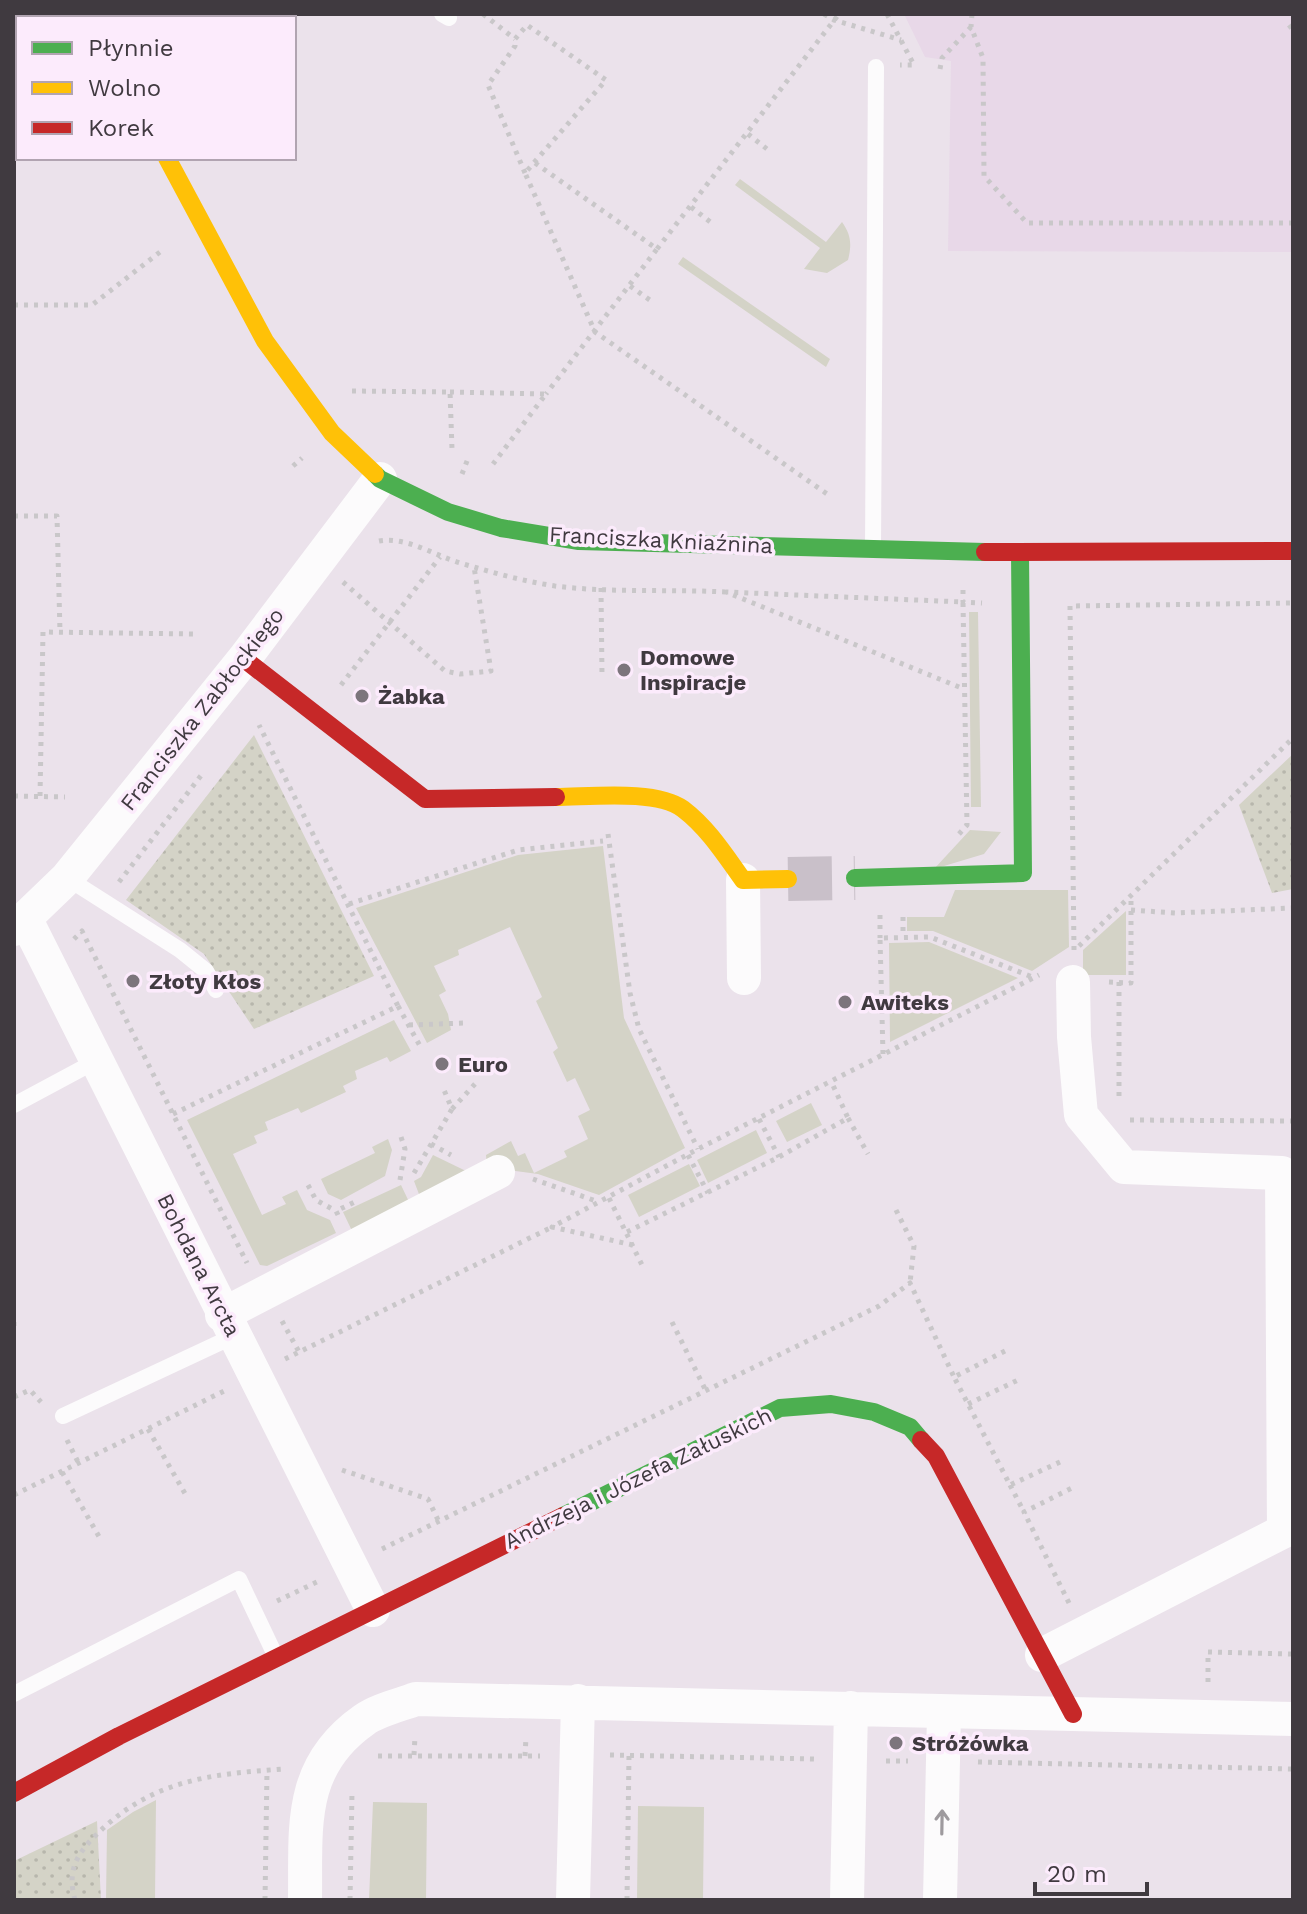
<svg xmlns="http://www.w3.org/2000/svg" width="1307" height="1914" font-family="'Work Sans',sans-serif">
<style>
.built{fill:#e8d8e8}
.green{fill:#d4d3c7}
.park{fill:url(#park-dots)}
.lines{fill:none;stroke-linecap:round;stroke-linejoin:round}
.secondary-tunnel{stroke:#c9c0c9;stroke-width:44;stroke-dasharray:44 22;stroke-linecap:butt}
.path{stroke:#c9c7c9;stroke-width:5;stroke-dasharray:4 6;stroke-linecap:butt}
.lane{stroke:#fcfbfc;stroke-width:16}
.street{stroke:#fcfbfc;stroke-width:34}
.fast{stroke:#4caf50;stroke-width:18}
.slow{stroke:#ffc107;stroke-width:18}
.jam{stroke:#c62828;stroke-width:18}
.oneway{stroke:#9e9a9e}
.poi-dot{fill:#7c757c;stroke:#fcebfc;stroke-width:3}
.labels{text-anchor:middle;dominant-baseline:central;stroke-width:7;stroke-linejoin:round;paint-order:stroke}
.street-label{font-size:22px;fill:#403a40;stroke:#fcebfc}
.poi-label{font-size:22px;font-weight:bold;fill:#403a40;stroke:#fcebfc;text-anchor:start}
</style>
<defs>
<pattern id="park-dots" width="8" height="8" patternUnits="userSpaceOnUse" patternTransform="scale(2)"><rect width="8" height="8" fill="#d4d3c7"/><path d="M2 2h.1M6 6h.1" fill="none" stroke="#b7b6ac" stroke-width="1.8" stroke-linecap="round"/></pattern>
</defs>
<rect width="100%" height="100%" fill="#ebe2eb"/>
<path class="built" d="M904,14H1293V252L948,251L951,61L925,57Z"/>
<path class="green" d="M740,179L826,242L842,222C851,235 852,244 848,260L827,273L804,269L820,248L735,185Z
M683,257L830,359L826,367L678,264Z
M969,612H978L981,807H971Z
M970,830L1001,832L984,854L934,869Z
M603,846L624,1018L685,1148L599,1195L538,1174L487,1167L486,1155L511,1141L518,1156L525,1153L534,1173L567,1157L564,1151L588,1139L578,1116L590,1110L575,1078L567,1082L553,1052L558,1048L536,1001L542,997L510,927L458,950L459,955L434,966L446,991L439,995L448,1014L451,1030L427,1043L356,908L518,855Z
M955,890H1068L1069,947L1032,971L933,931H907V917H944Z
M1126,911V975H1083V950Z
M929,942L1018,978L890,1042L889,943Z
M394,1020L411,1051L390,1062L387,1057L355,1071L357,1079L343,1086L346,1092L301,1113L298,1108L265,1122L268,1130L254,1136L257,1143L233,1154L262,1215L286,1204L282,1197L297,1190L307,1210L330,1220L336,1233L267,1266L260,1265L187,1120Z
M811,1103L822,1125L787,1142L776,1121Z
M756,1130L767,1153L708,1183L697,1160Z
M388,1139L392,1150L385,1176L341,1200L328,1194L321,1179L375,1153L372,1147Z
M433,1155L466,1171L422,1202L414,1181L421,1177Z
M689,1164L700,1186L639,1217L628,1195Z
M401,1185L411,1206L353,1233L343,1212Z
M156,1800L155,1900H106L107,1830L133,1812Z
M373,1802L427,1803L426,1900H369Z
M638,1806L704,1807L703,1900H637Z"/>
<path class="park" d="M254,735L374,976L254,1029L204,954L126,900Z
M1293,754V889L1272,893L1239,805Z
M97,1821L101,1900H14V1861Z"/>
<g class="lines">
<path class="secondary-tunnel" d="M788,879L855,878"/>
<path class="path" d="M483,14L515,39
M824,14L834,20L901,40
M887,14L914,65H900
M972,14L971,27L983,58L984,176L1027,223H1293
M14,24L18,25
M1289,25L1293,30
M940,69L942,58L971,27
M748,134L767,149
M535,163L657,249L546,394
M525,173L488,85L515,46V39L527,25L606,80L525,173L595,332L830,496
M691,207L713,224
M657,249L839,14
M630,286L654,303
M14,305H92L160,252
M352,391L450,392L452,449
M450,392L546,394L493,464
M293,466L302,458
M462,474L469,456
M14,516H57L60,632
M379,541C405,536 434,555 460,563C491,572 522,581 555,586C610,593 669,589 725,592
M343,582L445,671L460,674L491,671L474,567
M601,588L602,676
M963,590V602L982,603
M341,685L440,557
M14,796L65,797
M40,796L43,632L193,634
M608,834L630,993L639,1029L698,1149
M959,834L967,825L963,602L726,592L964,689
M119,882L203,773
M349,904L518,850L603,841
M1131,910L1175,913L1293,908
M880,915V938
M903,917V937
M74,939L82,931L247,1263
M1079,946L1293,738
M1074,950L1070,606L1293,603
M1109,982L1131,983V897
M1119,982V1100
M398,1006L420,1046
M409,1025L465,1023
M883,1054L880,938L930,937L1035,978
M452,1109L475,1084
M173,1114L398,1006L259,725
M848,1118L868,1154
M759,1119L779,1157
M1130,1120L1293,1121
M431,1144L451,1155
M688,1155L708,1193
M414,1173L452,1109L444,1090
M533,1179L599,1202
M400,1180L405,1149L400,1134
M308,1185L316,1200L336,1211
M609,1198L644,1269
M896,1210L914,1246L910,1283
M338,1215L336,1211L359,1200
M627,1232L779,1157L848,1118L831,1081
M633,1245L552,1227L698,1149L1039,975
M282,1321L299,1352
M14,1322V1327
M672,1322L706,1391
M1005,1351L954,1377L1010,1485L1060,1462
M285,1359L552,1227
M14,1397L30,1390L41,1402
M968,1404L1018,1380
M148,1429L187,1497
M67,1440L79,1464
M342,1470L428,1499L439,1522
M62,1472L101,1540
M1010,1485L1024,1512
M14,1495L224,1391
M382,1549L879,1306L910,1283L954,1377
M277,1601L319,1581
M1069,1603L1024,1512L1074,1487
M1208,1682V1652L1293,1654
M414,1755L415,1736
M610,1755L816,1759
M378,1756H540
M525,1756L526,1737
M886,1761H908
M978,1762L1293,1769
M75,1900C67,1871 76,1855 96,1835C151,1780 210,1774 283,1769
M265,1900L267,1770
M350,1900L352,1792
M627,1900L629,1755"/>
<path class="lane" d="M442,14L449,18
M873,547L876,67
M67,878L180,950L206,971L216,990
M14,1105L96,1061
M63,1416L234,1336
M14,1694L239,1579L276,1657"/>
<path class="street" d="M91,14L93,18
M743,880L744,978
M26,920L373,1610
M14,929L67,878L244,659L380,479
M222,1315L498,1172
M1042,1655L1284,1531L1282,1173L1124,1167L1081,1115L1074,1037L1073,982
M305,1900C306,1828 297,1767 364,1720C378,1710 400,1705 416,1699L1293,1719
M573,1900L578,1701
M847,1900L851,1708
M940,1900L944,1713"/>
<path class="fast" d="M375,474L380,479L448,512L501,528L579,541L985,552
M855,878L1023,873L1020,553
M563,1516L780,1408L831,1404L874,1412L910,1427L921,1440"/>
<path class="slow" d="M167,158L265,341L332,433L375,474
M556,797C589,797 656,789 683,809C708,828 725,855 743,880L788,879"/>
<path class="jam" d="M985,552L1293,551
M244,659L425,799L556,797
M921,1440L936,1456L1073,1714
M14,1793L119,1736L563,1516"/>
</g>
<defs><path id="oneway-shaft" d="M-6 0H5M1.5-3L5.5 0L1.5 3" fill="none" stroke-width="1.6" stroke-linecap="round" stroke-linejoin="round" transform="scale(2)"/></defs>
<use class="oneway" href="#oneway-shaft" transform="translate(942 1822) rotate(-89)"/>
<g class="poi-dot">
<circle cx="624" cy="670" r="8"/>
<circle cx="362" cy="696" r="8"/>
<circle cx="133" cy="981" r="8"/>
<circle cx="845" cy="1002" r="8"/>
<circle cx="442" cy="1064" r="8"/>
<circle cx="896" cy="1743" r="8"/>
</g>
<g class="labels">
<g class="street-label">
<text transform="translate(661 540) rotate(3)">Franciszka Kniaźnina</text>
<text transform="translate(202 709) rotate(-52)">Franciszka Zabłockiego</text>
<text transform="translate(199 1265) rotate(63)">Bohdana Arcta</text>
<text transform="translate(638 1478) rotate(-26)">Andrzeja i Józefa Załuskich</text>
</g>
<g class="poi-label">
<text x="640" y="657">Domowe<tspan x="640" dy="25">Inspiracje</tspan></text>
<text x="378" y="696">Żabka</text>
<text x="149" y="981">Złoty Kłos</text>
<text x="861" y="1002">Awiteks</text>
<text x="458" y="1064">Euro</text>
<text x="912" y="1743">Stróżówka</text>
</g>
</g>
<rect width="1307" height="1914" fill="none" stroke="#403a40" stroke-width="32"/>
<rect x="16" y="16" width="280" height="144" fill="#fcebfc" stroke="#b1a4b1" stroke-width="2"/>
<rect x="32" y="42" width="40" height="12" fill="#4caf50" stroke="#b1a4b1" stroke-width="2"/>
<text x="88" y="56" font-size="24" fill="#403a40">Płynnie</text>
<rect x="32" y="82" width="40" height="12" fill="#ffc107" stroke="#b1a4b1" stroke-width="2"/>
<text x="88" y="96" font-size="24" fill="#403a40">Wolno</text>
<rect x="32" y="122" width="40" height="12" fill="#c62828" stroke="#b1a4b1" stroke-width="2"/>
<text x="88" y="136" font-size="24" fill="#403a40">Korek</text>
<path d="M1035 1882v12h112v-12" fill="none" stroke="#403a40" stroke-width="4"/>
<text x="1047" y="1882" font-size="24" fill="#403a40" stroke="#fcebfc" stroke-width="6" paint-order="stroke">20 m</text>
</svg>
